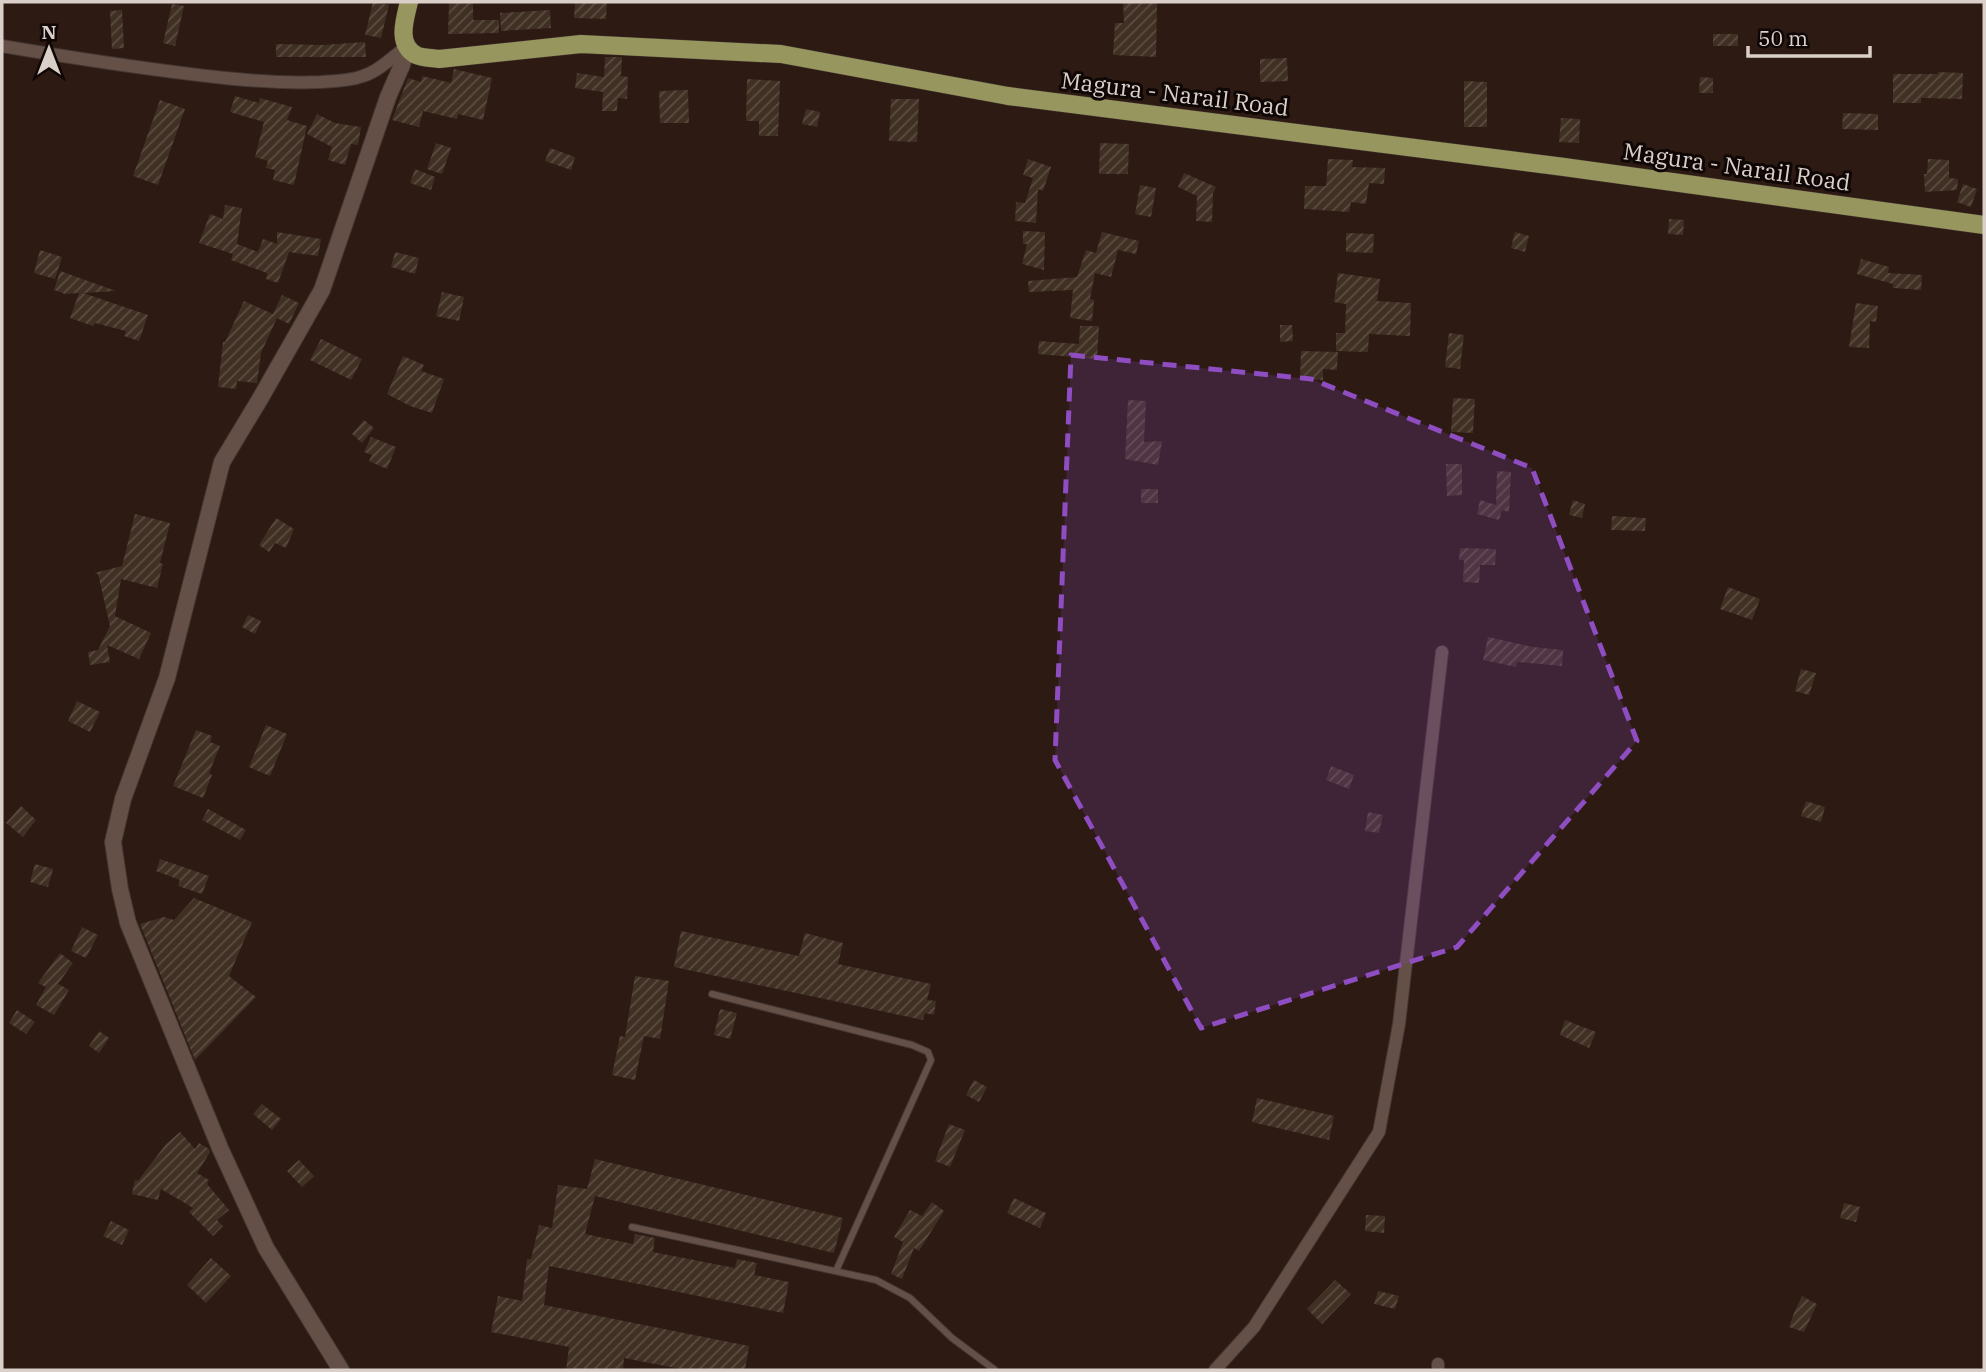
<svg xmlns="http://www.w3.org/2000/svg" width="1986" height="1372" font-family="'IBM Plex Serif',serif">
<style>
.building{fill:url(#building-hatch)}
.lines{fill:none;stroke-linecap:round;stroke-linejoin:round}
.service-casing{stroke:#433531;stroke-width:8}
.minor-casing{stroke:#433531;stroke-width:14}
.tertiary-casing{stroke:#433531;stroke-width:18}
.primary-casing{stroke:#433531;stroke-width:19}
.service{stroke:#655047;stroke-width:6}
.minor{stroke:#655047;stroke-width:12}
.tertiary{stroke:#655047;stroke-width:16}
.primary{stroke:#97965e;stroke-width:18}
.marked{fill:#8e4dc1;fill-opacity:0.2;stroke:#8e4dc1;stroke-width:5;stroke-dasharray:14 9;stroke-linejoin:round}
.labels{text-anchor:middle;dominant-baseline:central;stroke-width:6;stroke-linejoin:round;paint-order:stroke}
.street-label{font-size:23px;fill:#dbcfc9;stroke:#0f0705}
</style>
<defs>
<pattern id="building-hatch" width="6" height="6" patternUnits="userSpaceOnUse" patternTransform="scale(1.75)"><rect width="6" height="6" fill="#403024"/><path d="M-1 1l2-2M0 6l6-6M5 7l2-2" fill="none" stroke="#5b4d42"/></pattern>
</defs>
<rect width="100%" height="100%" fill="#2c1a13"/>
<path class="building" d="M373,2L389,5L381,38L365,35Z
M449,2H473V20H499V33L448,34Z
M575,2H607L606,19L574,18Z
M1123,2H1157L1156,57L1113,55L1115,23H1124Z
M172,4L184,6L175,46L163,43Z
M122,10L124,48L112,49L110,11Z
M550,10L551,28L501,31L500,13Z
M1713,34H1738V46H1713Z
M365,42L366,57H276V44L322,45Z
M605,57H622L621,76L628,77L627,99L618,98L617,111H602L603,92L575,88L577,73L604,77Z
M1287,58L1288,81L1260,82V59Z
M454,69L492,78L483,120L458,114L457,119L423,111L419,127L392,120L408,78L421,82L422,76L451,83Z
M1938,72L1963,73L1962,99L1921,98V103H1893V74H1938Z
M1700,77L1713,78V93H1699Z
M747,79L780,81L778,136H759V121H746Z
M1464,81L1487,82V127H1464Z
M688,90L689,123H660L659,91Z
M235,96L259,103L260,98L292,107L287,120L307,126L294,185L273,180L275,170L266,168L268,161L255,157L264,122L230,112Z
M891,99H919L917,142L889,141Z
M160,100L185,109L158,185L133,176Z
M806,109L820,112L817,127L802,124Z
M1843,113L1878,114V130L1842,129Z
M317,114L335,123L361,127L358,145L351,144L345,165L328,160L332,147L307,134Z
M1561,118L1580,119L1579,143L1559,142Z
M436,143L451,148L442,174L427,169Z
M1100,143L1129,144L1128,174H1099Z
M550,148L575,157L571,170L545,161Z
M1028,159L1051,167L1043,191L1038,189L1036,223L1015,221L1016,202L1025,203L1033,178L1023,175Z
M1328,159L1353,160L1352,167L1385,168L1384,184L1369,183L1366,204L1351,202L1349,212L1304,209L1305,186H1326Z
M1928,159L1949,160V178L1958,179L1957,190L1925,192L1924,174H1927Z
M415,169L435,177L431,190L410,183Z
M1184,173L1216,187L1213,193L1212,222L1196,221L1197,196L1178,187Z
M1963,184L1977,189L1971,207L1957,202Z
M1140,185L1156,188L1151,217L1135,214Z
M225,205L242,208L237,244L258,252L263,239L277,244V232L321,239L318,256L289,252L278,283L266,279L267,273L231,260L233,254L199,243L210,214L223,219Z
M1669,219L1684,220L1683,235L1668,234Z
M1023,231L1045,232L1044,270L1022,264L1027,244H1023Z
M1102,232L1139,241L1136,254L1118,250L1111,277L1095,273L1090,299L1094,300L1092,321L1070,318L1073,290L1029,292L1028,281L1077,277L1086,250L1096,253Z
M1515,232L1529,236L1525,252L1511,248Z
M1346,233L1374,234L1373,253L1346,252Z
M40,250L62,257L55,279L34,273Z
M395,252L419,258L415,274L391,267Z
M1861,259L1889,267L1888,273L1922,275L1921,290L1893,288V284L1857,274Z
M60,271L116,291L83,293L148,315L139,341L124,336L126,331L95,323L93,326L70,318L79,293L65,294L54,290Z
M1338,273L1380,279L1377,301L1411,303L1410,336L1369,334L1368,352L1336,351V333H1345L1346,304L1334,302Z
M442,292L464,297L459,321L436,316Z
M282,295L299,303L289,324L277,318L261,353L257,383L237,381L236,389L218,387L223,342H225L244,301L273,314Z
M1856,303L1878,306L1876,322L1870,321L1869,348L1849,347Z
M1280,325H1292L1293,341L1280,342Z
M1080,326H1099L1097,359L1038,354L1039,341L1079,344Z
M1449,333L1464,335L1460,369L1445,367Z
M321,339L362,359L351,380L310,360Z
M1301,351L1338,352L1337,370L1323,369V380L1300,379Z
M403,356L424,365L421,371L444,379L432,413L410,406L387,394Z
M1453,398L1475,399L1473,433L1451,432Z
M1128,400L1146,401L1144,442L1162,441L1158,465L1125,459Z
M364,420L374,428L362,443L352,434Z
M371,437L396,447L387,469L369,461L372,455L364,452Z
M1446,464H1462V495L1447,496Z
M1497,471L1511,472L1509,512L1502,510L1499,520L1477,514L1480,500L1496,505Z
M1141,489H1158V503H1141Z
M1573,500L1585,504L1582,518L1569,515Z
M135,514L170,523L160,563L163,564L157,588L121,579L115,616L151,633L139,659L107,645L110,662L90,665L88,652L98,650L110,626L98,574L94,573L122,566Z
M1612,516L1646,518L1645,531L1611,530Z
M276,518L294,529L286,548L275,543L269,552L259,545Z
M1460,548L1496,549L1495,565H1480L1479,583L1463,582L1464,560H1459Z
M1728,587L1760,599L1752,620L1720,609Z
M248,615L261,621L255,634L242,627Z
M1488,637L1533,647L1563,650L1562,666L1517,662L1516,667L1483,660Z
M1801,669L1816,673L1809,695L1795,691Z
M77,701L100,712L90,732L68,721Z
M266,725L287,734L270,776L249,767Z
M196,730L212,736L210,742L220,746L209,773L212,775L203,798L173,786Z
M1331,766L1354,775L1349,789L1326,780Z
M1806,801L1825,807L1821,822L1801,816Z
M21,806L36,820L23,837L6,823Z
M208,809L246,830L240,840L202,820Z
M1368,812L1383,815L1379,833L1365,831Z
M160,859L209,876L202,894L178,886L180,880L156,871Z
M35,864L53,869L48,887L30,882Z
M194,898L252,922L229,976L256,997L195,1060L140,924L164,917L174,920Z
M82,927L98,935L86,958L71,951Z
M681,931L799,956L805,933L843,943L838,964L931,984L927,1000L936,1001L934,1015L925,1013L923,1020L674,967Z
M60,953L73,963L58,984L69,990L54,1015L36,1005L46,987L38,983Z
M635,976L669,981L660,1039L644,1036L635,1080L612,1075L620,1036L625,1037Z
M720,1009L737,1013L730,1039L714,1035Z
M17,1010L35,1022L26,1034L9,1023Z
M1565,1020L1596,1032L1589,1048L1560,1035Z
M99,1031L109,1038L99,1053L89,1046Z
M974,1080L987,1087L979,1102L966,1095Z
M1257,1098L1334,1116L1329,1140L1252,1122Z
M262,1104L281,1119L272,1130L253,1114Z
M949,1124L965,1130L950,1167L935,1161Z
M180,1132L195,1149L199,1143L209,1149L210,1152L197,1173L209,1180L207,1184L229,1210L217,1220L223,1226L213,1236L189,1212L193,1208L161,1189L158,1200L132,1194L135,1180L138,1181L166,1144Z
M595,1159L843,1218L834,1253L595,1196L585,1234L633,1244L635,1234L655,1238L653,1252L735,1268L737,1259L757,1263L754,1275L789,1282L783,1313L549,1266L544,1305L749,1346L745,1370H686L624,1358L623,1370H566L569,1347L491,1332L498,1296L522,1301L527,1259H531L539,1225L552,1228L558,1185L587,1189Z
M299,1160L314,1176L302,1187L287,1171Z
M1014,1198L1046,1213L1040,1228L1007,1213Z
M932,1202L944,1211L919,1251L914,1248L902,1279L891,1274L903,1242L894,1237L910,1210L922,1216Z
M1844,1203L1860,1207L1856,1222L1840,1218Z
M1366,1215L1385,1216L1384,1233L1365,1231Z
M111,1221L129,1230L122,1245L103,1236Z
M211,1258L231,1276L206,1303L187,1285Z
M1335,1280L1351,1294L1322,1324L1307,1309Z
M1378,1291L1399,1296L1395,1309L1374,1304Z
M1802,1296L1817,1304L1804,1332L1789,1327L1794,1313Z"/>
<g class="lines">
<g class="service-casing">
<path id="service" d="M712,994L912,1045L928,1052L931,1060L836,1271
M632,1227L876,1280L910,1298L952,1338L995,1370"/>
</g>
<g class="minor-casing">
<path id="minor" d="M2,46C67,57 132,67 198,75C239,80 279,84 321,82C334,81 350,81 363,76C379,71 394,56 407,46
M1438,1364V1370
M1215,1370L1254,1327L1379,1132L1399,1024L1442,652"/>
</g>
<g class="tertiary-casing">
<path id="tertiary" d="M341,1370L266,1248L220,1148L128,923L120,889L113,842L123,799L167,678L222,462L260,399L322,290L388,97L402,65L407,46"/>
</g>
<g class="primary-casing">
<path id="primary" d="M409,2C405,19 396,44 416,55C422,58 433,58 439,59L581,44L781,54L1008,96L1564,167L1984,225"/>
</g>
<use href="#service" class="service"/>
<use href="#minor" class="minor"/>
<use href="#tertiary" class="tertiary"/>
<use href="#primary" class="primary"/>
</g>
<path class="marked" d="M1071,355L1311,379L1532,468L1637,741L1457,947L1201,1028L1055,760Z"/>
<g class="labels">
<g class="street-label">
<text transform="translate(1175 93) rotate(7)">Magura - Narail Road</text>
<text transform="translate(1737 166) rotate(8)">Magura - Narail Road</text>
</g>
</g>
<rect width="1986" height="1372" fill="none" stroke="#dbcfc9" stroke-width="7"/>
<g transform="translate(49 49)" stroke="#0f0705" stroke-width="5" paint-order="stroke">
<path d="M0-5L12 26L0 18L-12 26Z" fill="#dbcfc9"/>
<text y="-10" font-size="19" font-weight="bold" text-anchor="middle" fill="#dbcfc9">N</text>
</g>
<path d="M1748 46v10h122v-10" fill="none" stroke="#dbcfc9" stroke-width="3.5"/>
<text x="1758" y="46" font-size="21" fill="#dbcfc9" stroke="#0f0705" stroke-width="5" paint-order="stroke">50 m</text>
</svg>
